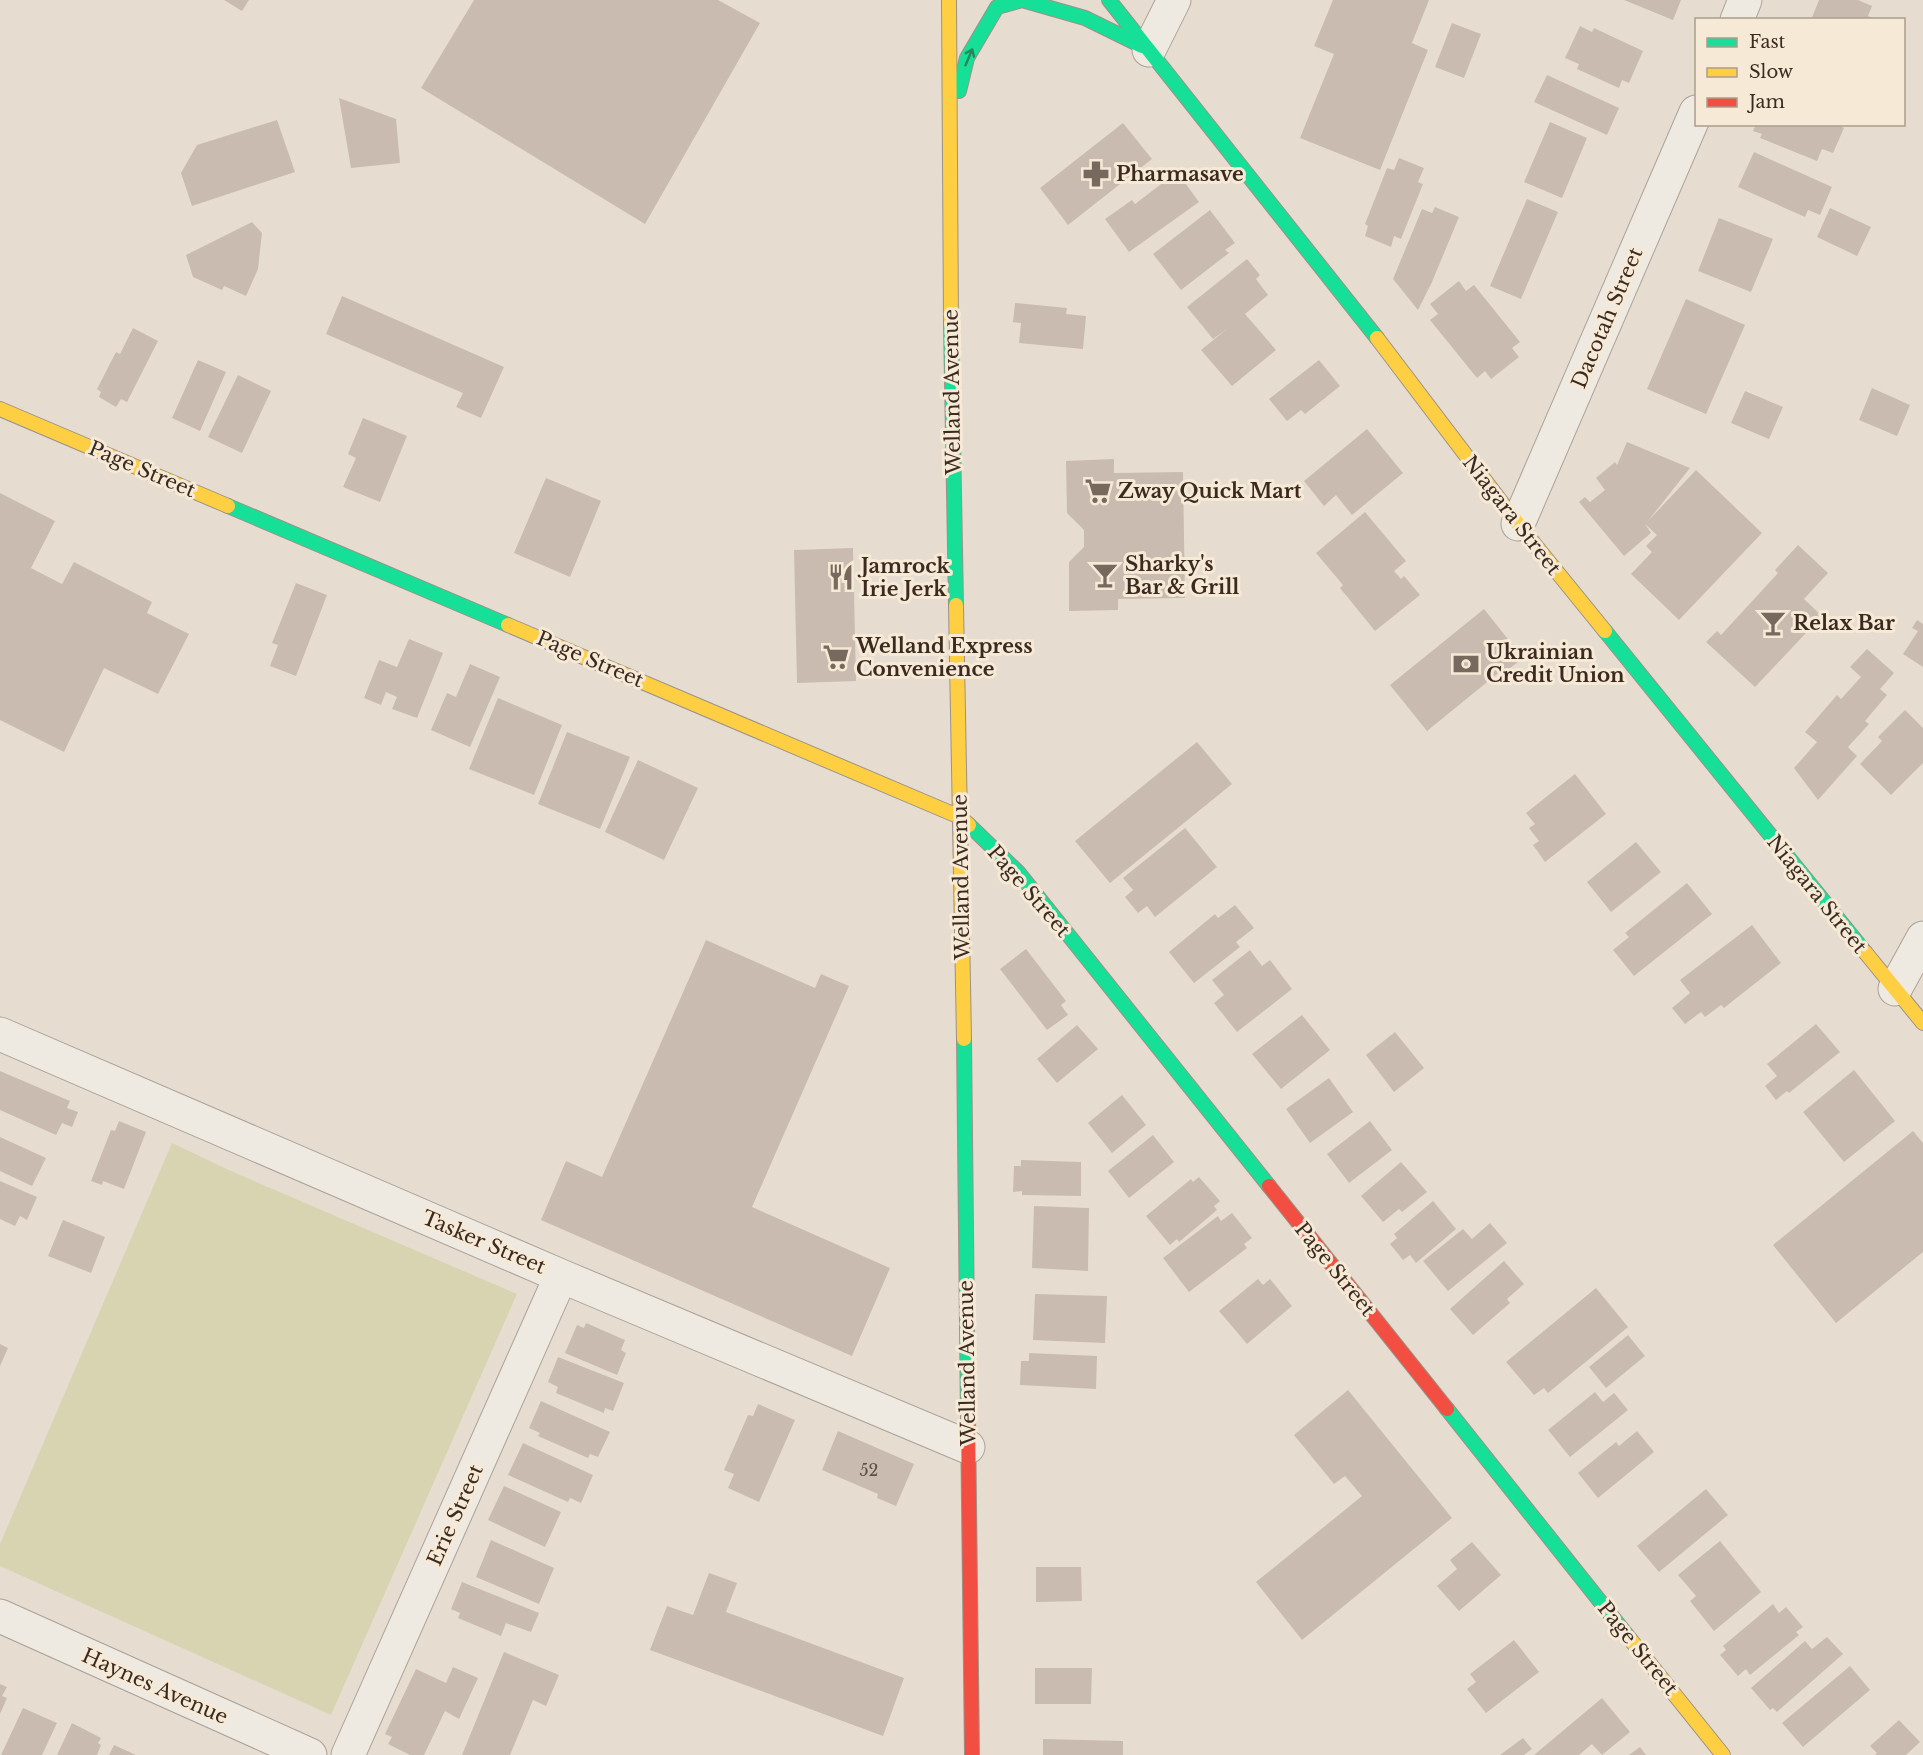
<svg xmlns="http://www.w3.org/2000/svg" width="1923" height="1755" font-family="'Libre Baskerville',serif">
<style>
.green{fill:#d8d4b2}
.building{fill:#cabbb1}
.lines{fill:none;stroke-linecap:round;stroke-linejoin:round}
.street-casing{stroke:#aba298;stroke-width:35}
.fast-casing{stroke:#9b9288;stroke-width:16}
.slow-casing{stroke:#9b9288;stroke-width:16}
.jam-casing{stroke:#9b9288;stroke-width:16}
.street{stroke:#eee9e1;stroke-width:33}
.fast{stroke:#16e098;stroke-width:14}
.slow{stroke:#ffcf43;stroke-width:14}
.jam{stroke:#f24e42;stroke-width:14}
.oneway{stroke:#28855c}
.labels{text-anchor:middle;dominant-baseline:central;stroke-width:6;stroke-linejoin:round;paint-order:stroke}
.number-label{font-size:16px;fill:#5f4e44}
.poi-label{font-size:20px;font-weight:bold;fill:#3b2a20;stroke:#f6e9d6;text-anchor:start}
.street-label{font-size:20px;fill:#3b2a20;stroke:#f6e9d6}
</style>
<rect width="100%" height="100%" fill="#e6ddd0"/>
<path class="green" d="M172,1143L231,1171L517,1294L331,1715L0,1566V1544Z"/>
<path class="building" d="M224,0H249L242,11Z
M474,0H718L760,23L645,224L421,88Z
M1333,0H1429L1412,43L1428,50L1380,170L1300,138L1334,54L1314,46Z
M1624,0H1681L1673,20Z
M1819,0H1858L1872,6L1868,16L1877,20H1811Z
M1452,23L1481,34L1464,78L1435,67Z
M1580,26L1592,32L1594,28L1643,51L1629,83L1622,80L1619,88L1577,69L1579,64L1565,58Z
M1547,75L1619,108L1607,135L1534,102Z
M339,98L396,119L400,163L351,168Z
M277,120L295,172L192,206L181,173L197,145Z
M1550,122L1587,138L1562,198L1524,182Z
M1123,123L1152,159L1068,225L1040,188Z
M1756,124H1835L1844,128L1833,153L1822,149L1817,161L1760,138L1762,134L1753,131Z
M1754,152L1832,187L1820,215L1808,210L1805,217L1738,187Z
M1399,158L1424,168L1418,182L1423,184L1401,239L1394,236L1391,247L1365,236L1368,226L1365,224L1387,168L1394,170Z
M1177,172L1199,202L1129,252L1105,219L1132,200L1135,204Z
M1527,199L1558,212L1521,299L1490,286Z
M1435,207L1459,217L1432,282L1418,310L1393,279L1422,209L1432,213Z
M1830,208L1871,227L1857,256L1817,237Z
M1210,210L1235,243L1225,250L1229,253L1181,290L1153,254Z
M1719,218L1773,239L1751,292L1698,271Z
M252,222L262,233L258,269L246,296L224,286L222,290L193,277L186,255Z
M1247,259L1260,275L1256,279L1268,295L1245,314L1276,350L1232,386L1201,350L1228,328L1213,339L1187,307Z
M1459,281L1466,291L1474,285L1520,342L1512,348L1519,357L1491,379L1485,371L1477,378L1430,320L1438,314L1430,304Z
M342,296L504,367L481,418L456,407L463,393L326,334Z
M1686,299L1745,325L1706,414L1647,389Z
M1015,303L1067,308L1066,314L1086,316L1083,349L1019,343L1021,323L1013,322Z
M133,328L158,341L127,402L121,399L116,407L99,397L101,392L97,389L116,352L120,354Z
M198,360L226,372L200,431L172,418Z
M1319,360L1340,386L1305,414L1301,410L1287,421L1269,399Z
M238,375L271,391L242,453L208,437Z
M1872,388L1910,405L1897,436L1859,420Z
M1745,391L1783,407L1769,439L1731,423Z
M363,418L407,436L380,502L343,487L356,458L348,454Z
M1367,429L1403,473L1352,515L1336,495L1324,506L1304,481Z
M1627,442L1690,468L1648,521L1696,470L1762,533L1679,620L1631,574L1652,552L1646,546L1657,535L1645,524L1651,533L1624,556L1579,502L1585,497L1590,502L1605,490L1596,478L1615,462L1617,465Z
M1114,459V473L1183,472L1185,598L1118,599V610L1069,611V562L1084,547V530L1067,513L1066,461Z
M546,478L601,501L570,577L514,553Z
M0,493L55,521L31,568L62,584L74,562L152,602L147,613L189,634L158,694L104,668L64,752L0,720Z
M1365,512L1406,561L1394,571L1401,579L1404,576L1420,595L1375,631L1340,588L1343,585L1316,553Z
M1798,545L1828,573L1804,599L1822,616L1755,687L1706,642L1717,631L1721,635L1778,573L1775,570Z
M853,548L856,681L797,683L794,550Z
M296,583L327,595L296,676L270,666L278,645L272,643Z
M1484,609L1523,658L1504,673L1502,670L1427,731L1390,685Z
M1917,620L1923,624V667L1903,654L1918,631L1912,628Z
M409,639L443,653L417,718L392,709L397,697L386,692L381,705L364,698L379,660L397,667Z
M1867,649L1894,673L1880,689L1887,695L1865,721L1869,724L1848,747L1857,756L1818,800L1794,768L1817,742L1805,732L1837,695L1841,699L1861,677L1850,667Z
M470,664L500,677L470,747L431,730L447,693L456,697Z
M498,698L562,725L534,795L469,769Z
M1905,710L1923,728V763L1891,795L1860,764L1882,741L1878,737Z
M567,732L630,757L600,829L538,804Z
M1197,742L1232,784L1110,883L1075,841Z
M638,760L698,788L664,860L605,832Z
M1575,774L1606,814L1545,862L1533,845L1539,841L1529,828L1535,824L1526,813Z
M1185,828L1217,867L1155,917L1147,906L1138,913L1125,897L1133,890L1123,878Z
M1636,842L1661,872L1611,912L1587,882Z
M1687,883L1712,914L1634,976L1613,950L1629,937L1625,933Z
M1235,905L1254,928L1236,942L1240,947L1194,983L1169,952L1215,914L1218,918Z
M1752,925L1781,963L1724,1008L1721,1005L1705,1017L1701,1012L1685,1024L1672,1008L1690,993L1680,980Z
M706,940L815,988L821,974L849,986L752,1207L890,1268L852,1356L541,1220L566,1161L602,1177Z
M1026,949L1066,1001L1061,1005L1068,1015L1047,1030L1000,969Z
M1250,950L1262,966L1270,960L1292,989L1237,1032L1214,1003L1224,995L1212,980Z
M1302,1015L1330,1050L1281,1089L1252,1054Z
M1816,1024L1840,1052L1789,1093L1787,1091L1776,1100L1765,1086L1777,1076L1767,1064Z
M1077,1025L1098,1049L1057,1083L1037,1059Z
M1395,1032L1424,1068L1394,1092L1366,1055Z
M1854,1070L1895,1121L1844,1162L1803,1112Z
M0,1071L70,1101L67,1108L78,1112L72,1127L62,1123L56,1135L0,1110Z
M1329,1078L1353,1112L1310,1143L1286,1109Z
M1122,1095L1146,1125L1112,1153L1088,1123Z
M119,1121L146,1132L124,1189L103,1181L102,1185L91,1181L111,1130L115,1131Z
M1370,1121L1392,1150L1349,1183L1327,1154Z
M1913,1131L1923,1143V1252L1836,1323L1773,1245Z
M1153,1135L1174,1162L1129,1198L1108,1171Z
M0,1137L46,1158L32,1186L0,1171Z
M1021,1160L1081,1162V1196L1022,1195V1191L1013,1192L1014,1166H1021Z
M1401,1162L1427,1192L1402,1212L1399,1209L1383,1222L1361,1196Z
M1199,1177L1220,1201L1214,1206L1217,1210L1179,1242L1177,1239L1170,1245L1146,1216L1191,1179L1193,1182Z
M0,1181L37,1197L27,1220L20,1216L15,1226L0,1219Z
M1433,1201L1456,1229L1416,1263L1410,1255L1403,1260L1390,1244L1397,1238L1394,1234Z
M1034,1206L1089,1208L1088,1271L1032,1268Z
M1232,1213L1252,1238L1244,1244L1247,1248L1189,1292L1163,1258L1218,1216L1221,1221Z
M63,1220L105,1237L91,1273L48,1256Z
M1490,1223L1507,1243L1448,1291L1423,1261L1463,1229L1472,1239Z
M1504,1261L1524,1284L1507,1299L1510,1303L1473,1335L1450,1309Z
M1258,1279L1263,1285L1270,1279L1292,1306L1247,1344L1219,1311Z
M1596,1288L1628,1327L1548,1393L1544,1388L1534,1395L1506,1362Z
M1035,1294L1107,1296L1105,1343L1033,1340Z
M586,1323L625,1340L621,1350L626,1353L617,1375L565,1353L577,1325L584,1328Z
M1628,1335L1645,1356L1606,1388L1589,1367Z
M0,1344L8,1348L0,1366Z
M1029,1353L1097,1356L1096,1389L1020,1385L1021,1361H1029Z
M558,1357L624,1383L613,1411L605,1408L604,1413L556,1393L558,1387L548,1382Z
M1348,1390L1452,1518L1302,1640L1256,1582L1362,1496L1345,1476L1334,1484L1294,1435Z
M1595,1392L1603,1402L1614,1393L1628,1410L1570,1457L1548,1430Z
M541,1401L610,1432L598,1457L590,1454L588,1458L538,1436L540,1433L529,1428Z
M758,1404L795,1420L759,1502L728,1488L734,1474L724,1470L748,1415L753,1416Z
M838,1431L914,1464L896,1506L877,1498L878,1494L822,1470Z
M1637,1431L1654,1452L1598,1498L1578,1473L1616,1442L1619,1446Z
M523,1443L593,1475L581,1503L570,1498L568,1502L508,1475Z
M504,1486L561,1512L545,1547L488,1520Z
M1706,1489L1728,1515L1659,1572L1637,1546Z
M491,1540L554,1568L539,1604L476,1577Z
M1720,1541L1761,1592L1714,1631L1690,1601L1696,1596L1678,1575Z
M1472,1542L1501,1575L1459,1611L1437,1586L1457,1569L1450,1560Z
M1036,1567H1081L1082,1601L1036,1602Z
M709,1573L737,1583L726,1612L904,1678L883,1736L650,1650L667,1606L693,1615Z
M462,1582L539,1613L531,1632L506,1623L501,1636L458,1618L460,1613L451,1609Z
M1773,1604L1779,1613L1786,1607L1803,1627L1796,1632L1799,1635L1750,1675L1746,1669L1738,1676L1720,1655L1726,1650L1723,1646Z
M1827,1637L1843,1654L1777,1712L1773,1708L1770,1710L1751,1688L1805,1641L1812,1649Z
M1514,1640L1539,1672L1486,1713L1467,1689L1476,1682L1470,1674Z
M504,1652L559,1675L546,1706L533,1700L510,1755H462Z
M1850,1666L1870,1690L1803,1747L1782,1723Z
M453,1667L478,1678L459,1719L445,1711L424,1755H410L388,1744L392,1737L385,1734L416,1669L446,1683Z
M1035,1668H1092L1091,1704H1035Z
M0,1684L7,1687L2,1696L7,1698L0,1714Z
M1602,1698L1630,1732L1602,1755L1592,1744L1579,1755H1534Z
M23,1708L57,1723L42,1755H1Z
M1899,1720L1920,1742L1906,1755H1875L1877,1753L1870,1746Z
M72,1723L101,1738L98,1743L101,1745L97,1755H57Z
M1523,1738L1532,1749L1524,1755H1500Z
M1043,1739L1123,1741V1755H1043Z
M114,1745L136,1755H109Z
M1640,1747L1646,1755H1629Z"/>
<g class="lines">
<g class="street-casing">
<path id="street" d="M1737,20L1745,0
M1149,50L1174,0
M1518,524L1696,112
M1895,989L1923,938
M0,1034L561,1276L968,1447
M0,1616L310,1755
M348,1755L561,1276"/>
</g>
<g class="fast-casing">
<path id="fast" d="M1109,0L1377,338
M959,91L967,58L997,7L1022,0L1085,18L1142,46
M951,323L956,605
M228,506L508,625
M1605,631L1865,952
M969,825L1018,872L1269,1186
M964,1039L968,1419
M1447,1409L1630,1639"/>
</g>
<g class="slow-casing">
<path id="slow" d="M949,0L951,323
M1377,338L1518,524L1605,631
M0,409L228,506
M956,605L964,1039
M508,625L960,817L969,825
M1865,952L1923,1023
M1630,1639L1723,1755"/>
</g>
<g class="jam-casing">
<path id="jam" d="M1269,1186L1447,1409
M968,1419L972,1755"/>
</g>
<use href="#street" class="street"/>
<use href="#fast" class="fast"/>
<use href="#slow" class="slow"/>
<use href="#jam" class="jam"/>
</g>
<defs><path id="oneway-shaft" d="M-6 0H5M1.5-3L5.5 0L1.5 3" fill="none" stroke-width="1.6" stroke-linecap="round" stroke-linejoin="round" transform="scale(1.5)"/></defs>
<use class="oneway" href="#oneway-shaft" transform="translate(969 57) rotate(-67)"/>
<defs>
<g id="pharmacy-bare" transform="scale(2.07)"><path d="M-2-6h4v4h4v4h-4v4h-4v-4h-4v-4h4Z" fill="#77695e" stroke="#f6e9d6" stroke-width="2.5" paint-order="stroke"/></g>
<g id="supermarket-bare" transform="scale(2.07)"><path d="M-6-5.5h2.5l.6 2H6L4.5 2H-2.5L-4.4-4H-6ZM-1.5 3.2a1.3 1.3 0 1 0 .1 0ZM3 3.2a1.3 1.3 0 1 0 .1 0Z" fill="#77695e" stroke="#f6e9d6" stroke-width="2.5" paint-order="stroke"/></g>
<g id="bar-bare" transform="scale(2.07)"><path d="M-6-5H6L.8 .8V4.5H3.5V6h-7V4.5H-.8V.8Z" fill="#77695e" stroke="#f6e9d6" stroke-width="2.5" paint-order="stroke"/></g>
<g id="restaurant-bare" transform="scale(2.07)"><path d="M-5-6h1v4h1v-4h1v4h1v-4h1v5L-1.5 .5V6h-2V.5L-5-1ZM5-6V6H3V1.5H1.5Q1.5-4 5-6Z" fill="#77695e" stroke="#f6e9d6" stroke-width="2.5" paint-order="stroke"/></g>
<g id="bank-bare" transform="scale(2.07)"><path d="M-6-4H6V4H-6ZM0-2.3a2.3 2.3 0 1 0 0 4.6a2.3 2.3 0 1 0 0-4.6Z" fill="#77695e" stroke="#f6e9d6" stroke-width="2.5" paint-order="stroke"/></g>
</defs>
<g fill-rule="evenodd">
<use href="#pharmacy-bare" x="1096" y="174"/>
<use href="#supermarket-bare" x="1098" y="491"/>
<use href="#bar-bare" x="1105" y="575"/>
<use href="#restaurant-bare" x="841" y="577"/>
<use href="#bar-bare" x="1773" y="623"/>
<use href="#supermarket-bare" x="836" y="657"/>
<use href="#bank-bare" x="1466" y="664"/>
</g>
<g class="labels">
<g class="number-label">
<text x="869" y="1470">52</text>
</g>
<g class="poi-label">
<text x="1116" y="174">Pharmasave</text>
<text x="1118" y="491">Zway Quick Mart</text>
<text x="1125" y="564">Sharky's<tspan x="1125" dy="23">Bar &amp; Grill</tspan></text>
<text x="861" y="566">Jamrock<tspan x="861" dy="23">Irie Jerk</tspan></text>
<text x="1793" y="623">Relax Bar</text>
<text x="856" y="646">Welland Express<tspan x="856" dy="23">Convenience</tspan></text>
<text x="1486" y="652">Ukrainian<tspan x="1486" dy="23">Credit Union</tspan></text>
</g>
<g class="street-label">
<text transform="translate(1607 318) rotate(-67)">Dacotah Street</text>
<text transform="translate(952 392) rotate(-91)">Welland Avenue</text>
<text transform="translate(142 469) rotate(23)">Page Street</text>
<text transform="translate(1512 515) rotate(52)">Niagara Street</text>
<text transform="translate(590 659) rotate(23)">Page Street</text>
<text transform="translate(961 877) rotate(-91)">Welland Avenue</text>
<text transform="translate(1029 891) rotate(49)">Page Street</text>
<text transform="translate(1817 894) rotate(51)">Niagara Street</text>
<text transform="translate(484 1242) rotate(23)">Tasker Street</text>
<text transform="translate(1335 1269) rotate(51)">Page Street</text>
<text transform="translate(967 1363) rotate(-91)">Welland Avenue</text>
<text transform="translate(455 1515) rotate(-66)">Erie Street</text>
<text transform="translate(1638 1648) rotate(51)">Page Street</text>
<text transform="translate(155 1686) rotate(24)">Haynes Avenue</text>
</g>
</g>
<rect x="1695" y="18" width="210" height="108" fill="#f6e9d6" stroke="#ab9d8d" stroke-width="1.5"/>
<rect x="1707" y="38" width="30" height="9" fill="#16e098" stroke="#ab9d8d" stroke-width="1.5"/>
<text x="1749" y="48" font-size="18" fill="#3b2a20">Fast</text>
<rect x="1707" y="68" width="30" height="9" fill="#ffcf43" stroke="#ab9d8d" stroke-width="1.5"/>
<text x="1749" y="78" font-size="18" fill="#3b2a20">Slow</text>
<rect x="1707" y="98" width="30" height="9" fill="#f24e42" stroke="#ab9d8d" stroke-width="1.5"/>
<text x="1749" y="108" font-size="18" fill="#3b2a20">Jam</text>
</svg>
